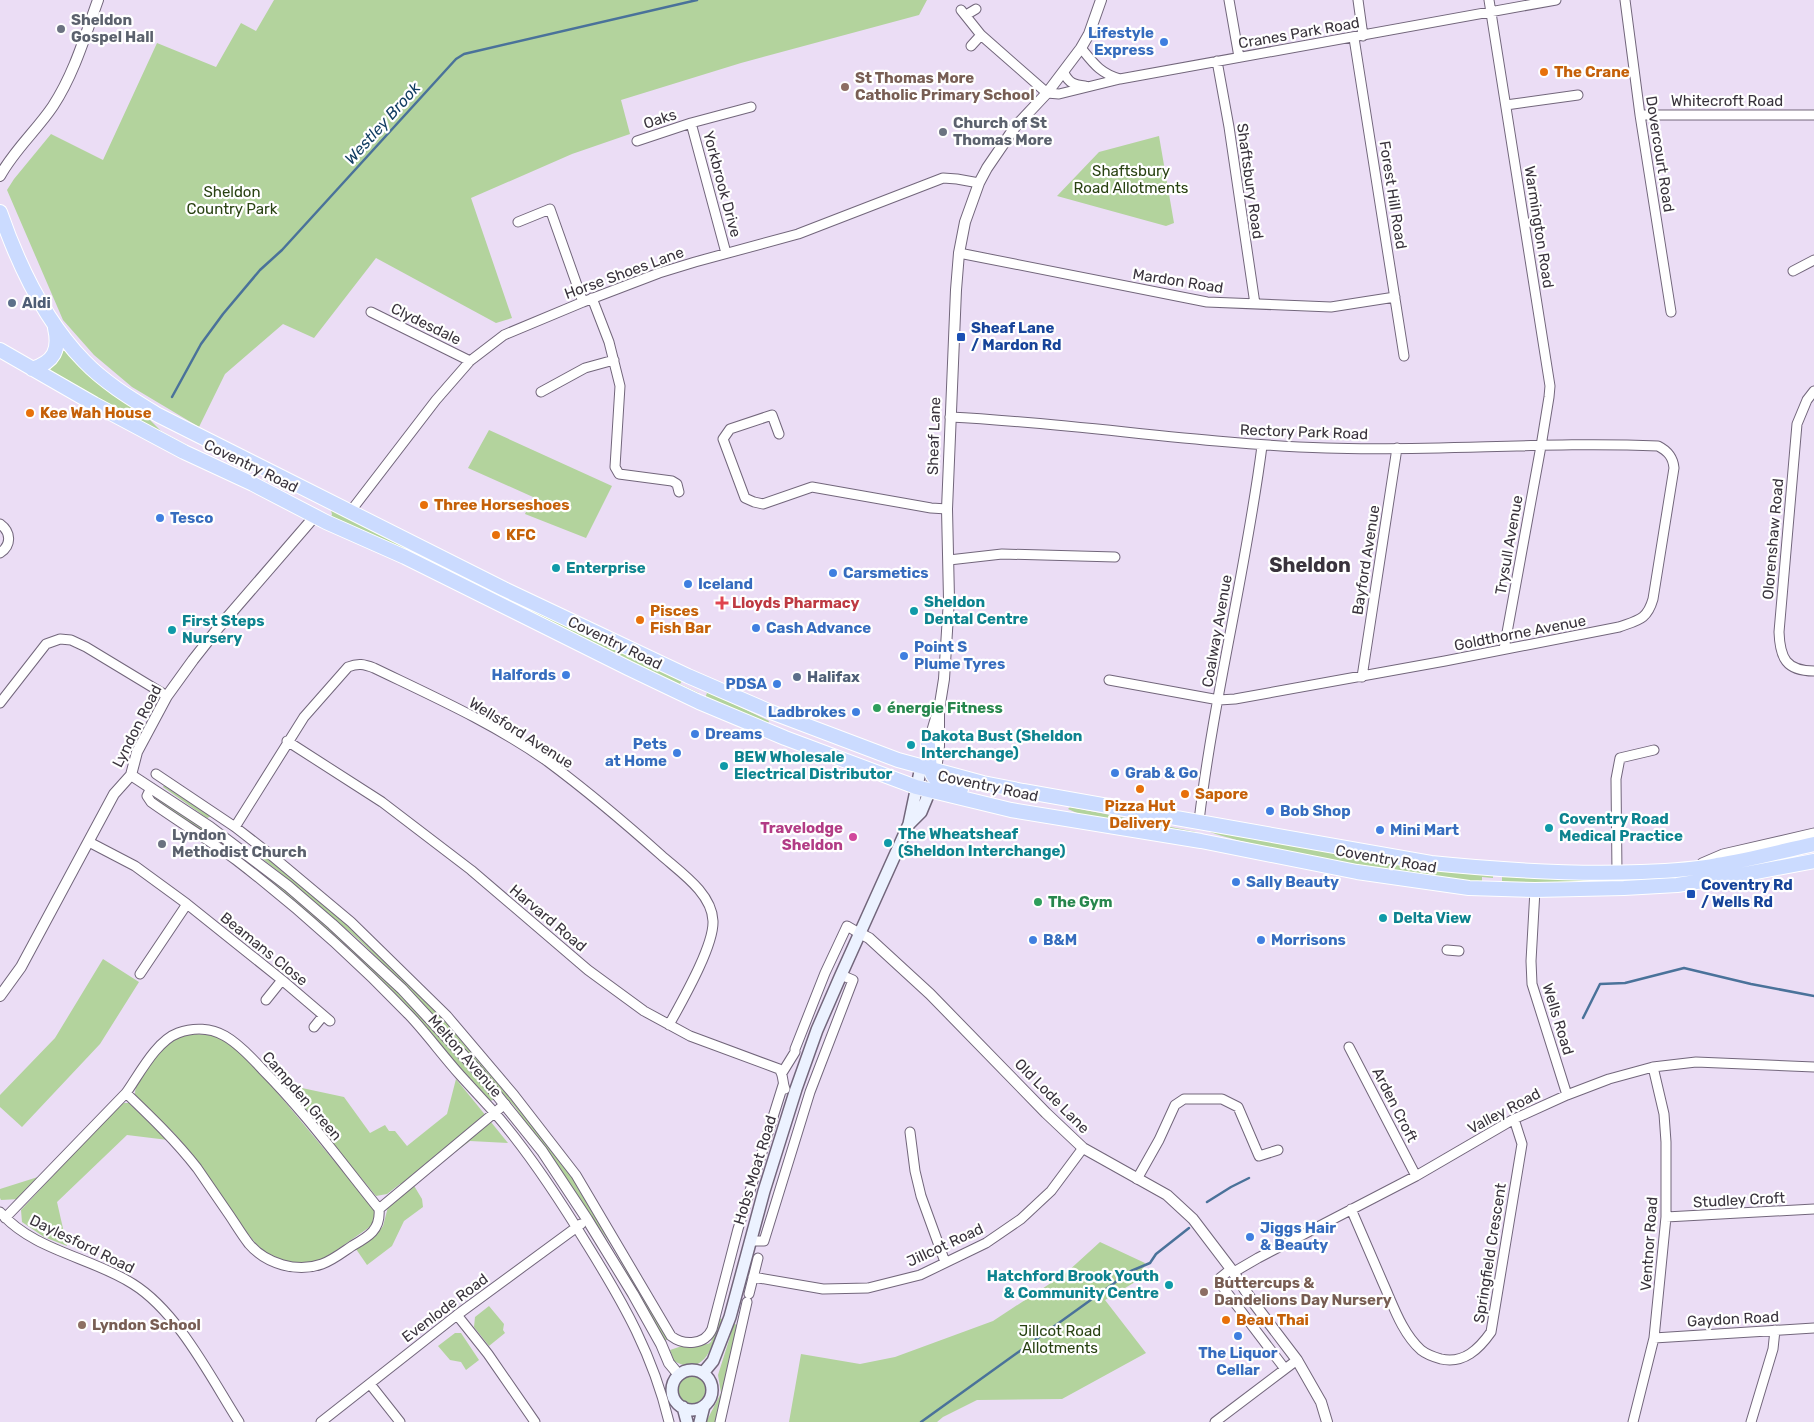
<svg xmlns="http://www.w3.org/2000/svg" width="1814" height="1422" viewBox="0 0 1814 1422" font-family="Rubik,sans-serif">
	<rect width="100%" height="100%" fill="#ebddf5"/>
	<path fill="#b3d39d" d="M274,0H927L919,15L741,63L621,100L630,134L572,154L471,198L512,318L496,323L376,258L314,338L283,324L225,374L199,427L132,387L94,355L63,320L7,190L14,179L51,134L103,160L157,43L216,67L241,23L256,31Z
		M1159,136L1174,223L1166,226L1057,196L1099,152Z
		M63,351H67L106,389L145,415L161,431L194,449L192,451L51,373L50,368Z
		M489,430L612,486L586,538L525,514L533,497L468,468Z
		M330,507L683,679L680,684L699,693L698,695L331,518L332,514Z
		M691,683L769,721L767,726L705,698L707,693Z
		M165,783L212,816L207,818L163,787Z
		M155,796L264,871L346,941L420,1014L493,1098V1100L490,1101L417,1020L331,936L155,802L153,798Z
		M1070,807L1196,832L1199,835L1086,817L1068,809Z
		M1203,828L1493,874V878L1482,877V883C1465,882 1449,881 1432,879C1405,875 1212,840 1203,828Z
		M253,846L344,919L440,1014L529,1119L587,1198L668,1337L667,1340H664L612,1246L515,1107L408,988L358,939L278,871L251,850V847Z
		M1502,876L1619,878V884L1493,885V882L1502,881Z
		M103,959L139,982L100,1044L22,1127L0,1107V1095L55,1038Z
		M196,1034L211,1035L222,1038L251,1061L374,1209V1220L371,1226L324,1259L305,1264L280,1262L262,1251L231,1213L174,1133L135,1097C133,1078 162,1043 180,1037C185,1035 191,1035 196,1034Z
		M456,1079L508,1143L470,1141L413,1184L422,1199L423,1207L404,1221L392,1246L367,1265L356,1249L374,1237L383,1226L388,1207L406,1191L400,1184L387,1194L376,1196L294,1097L302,1088L344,1097L370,1133L385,1125L389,1131H395L407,1146L447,1114Z
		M124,1103H129L168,1140L127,1135L57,1202L67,1246L44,1237L22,1222L21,1210L119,1105Z
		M41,1176L19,1199L1,1200L0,1198V1189Z
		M1100,1242L1145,1263L1140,1279L1105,1300L1146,1353L1062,1399L977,1400L943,1417L937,1422H789L801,1354L860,1364L895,1357L993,1321L1066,1273Z
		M489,1306L504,1324L503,1330L505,1333L489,1346L474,1327L475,1317Z
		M719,1318L722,1319C713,1342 707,1379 674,1361L670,1350L682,1346L708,1344L711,1342Z
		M734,1324L738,1325L716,1422H706L721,1393L718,1375Z
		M455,1333H461L479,1360L466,1370L461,1362L450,1360L438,1346Z
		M678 1390a16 16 0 1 1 32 0a16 16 0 1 1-32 0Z"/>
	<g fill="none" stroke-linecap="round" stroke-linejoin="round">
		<path stroke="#4a729a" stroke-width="2.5" d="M172,397L201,344L223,314L260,270L282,250L456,59L464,54L697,0
			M1583,1018L1600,984L1625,983L1684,968L1751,984L1814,996
			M1207,1202L1231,1187L1249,1178
			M921,1422L1131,1271L1150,1263L1156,1254L1189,1228"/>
		<defs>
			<path id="minor" d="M1229,0L1239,57
				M1358,0L1363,36
				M1489,0L1550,386L1549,397L1541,446L1504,649
				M1625,0L1640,115L1671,312
				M961,10L981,35L1047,93L1059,94L1120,79L1556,0
				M966,15L976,9
				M1354,38L1404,356
				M971,46L981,35
				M1081,48C1094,64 1100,73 1120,79
				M1217,61L1229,127L1255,304
				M1064,73C1069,83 1074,85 1085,86
				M1506,105L1578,95
				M1640,115H1814
				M637,141L691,123
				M518,222L550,209L583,302
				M726,253L691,123L751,107
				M959,253L1207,302L1331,307L1395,297
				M1793,271L1814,260
				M592,298L609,342L620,386L615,467L619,474L672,481L677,484L679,492
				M371,312L470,361
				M1814,391L1807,400L1797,424L1779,632C1780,658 1786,671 1814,671
				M541,392L585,368L614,360
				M950,417C1075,423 1200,444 1326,448C1436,452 1547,441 1658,446C1668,451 1673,457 1674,468L1653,599C1647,620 1638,620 1619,627L1445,661L1235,699L1219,700L1109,680
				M779,434L772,415L730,429L723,439L745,498L754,502L763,504L812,487L931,508L947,509
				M350,512L436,400L470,361L504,335L583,302L659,273L695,262L798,234L943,178L957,179L979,183
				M0,524C11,532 12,545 0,553
				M949,560L1002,554L1115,557
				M1362,677L1397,448
				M0,703L46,644L60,639L71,640L86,647L167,696
				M287,741L382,802L471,870L588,970L644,1011L690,1036L779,1069C784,1075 782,1082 785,1089
				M156,774L235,827L271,855L351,922L447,1016L514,1095L576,1175L671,1336C684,1346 705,1345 712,1329L738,1229L783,1085
				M151,788L147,796L151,802C179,822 209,840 236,860C297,907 356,960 409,1015C427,1034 442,1055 460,1075C471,1087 482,1099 493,1111C529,1152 560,1200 588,1246C624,1304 653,1355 669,1422
				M1199,821C1214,695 1246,571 1262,446
				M235,827L304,717L348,667C358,663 364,664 374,668C432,696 493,723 547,761C586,790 624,822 661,855C680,872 712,893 713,921C714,946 682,1001 669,1025
				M89,842L135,866L187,904L282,980L330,1021
				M1702,863L1723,854L1814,833
				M1617,873L1616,779L1620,758L1654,750
				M1535,890L1531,961L1532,984L1567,1095
				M1447,950L1459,951
				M140,974L187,904
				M266,1000L282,980
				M314,1027L323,1016
				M1349,1047L1416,1176
				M782,1073L795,1052V1049L825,973L847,926L859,933
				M910,1132L915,1171L921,1196L945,1262
				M1137,1179L1159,1140L1175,1105L1184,1099H1222L1238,1107L1259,1156L1278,1150
				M379,1209C341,1162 305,1112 262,1069C252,1058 239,1044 225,1036C211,1028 194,1027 178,1033C156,1041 139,1075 126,1093C151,1117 176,1141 197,1168C208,1184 219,1200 230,1216C236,1225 242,1235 249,1244C266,1264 297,1273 322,1264C333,1260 343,1252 352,1246C368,1237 381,1230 379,1209L505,1104
				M1351,1209C1362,1234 1372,1258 1383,1283C1393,1305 1402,1333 1421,1350C1426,1354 1434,1357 1441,1359C1464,1364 1479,1349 1491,1332L1522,1144L1514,1119
				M0,1212C34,1251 91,1257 133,1284C178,1312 211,1378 239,1422
				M1666,1217L1814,1209
				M5,1218L126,1093
				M750,1241H764L810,1092L853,980L841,975
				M1231,1269L1220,1278L1222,1286L1285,1369
				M1234,1272L1258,1258L1416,1176L1514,1119L1567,1095L1609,1079L1653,1067L1696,1062L1814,1067
				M753,1277L823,1289L868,1288L920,1275L986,1243L1021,1219L1051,1191L1083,1148
				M749,1294L758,1258
				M457,1315L488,1354L535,1422
				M1654,1338L1814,1328
				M370,1384L400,1422
				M321,1422L457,1315L581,1224
				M720,1422L747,1302
				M1215,1422L1297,1360
				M1633,1422L1654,1338L1666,1217V1142L1664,1114L1653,1067
				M1751,1422L1773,1349L1775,1330"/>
			<path id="tertiary" d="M0,176C14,150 37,130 53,106C74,74 85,36 98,0
				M926,752L936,718
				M936,771L939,746V710L944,679L949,599L947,509L956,290L959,253L965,222L979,183L987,168L1015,127L1047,93L1081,48L1089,34L1101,0
				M131,775L210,827L288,886L332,924L402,989L476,1069L542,1151L587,1219L633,1294L661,1344L669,1363L679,1375
				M859,933L869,938L930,994L1046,1113L1083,1148L1167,1195L1193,1219L1231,1269L1253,1302L1297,1360L1321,1402L1327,1422
				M0,996L21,967L114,794L131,775L137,752L167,696L193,660L219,627L315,516"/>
			<path id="secondary" d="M909,824L921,812L933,783
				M672 1390a20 20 0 1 1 40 0a20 20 0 1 1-40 0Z
				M703,1373L713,1361L730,1317L764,1191L796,1089L817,1030L841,975L909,824L921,767
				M683,1407L687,1422
				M700,1422L704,1406"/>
			<path id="trunk" d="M0,212C18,264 45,321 84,361C105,383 132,399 158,415L504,589L688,676L771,712L898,760L983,783L1023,791L1431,863C1501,870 1570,875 1641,872C1666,871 1692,870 1717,865C1749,860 1782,851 1814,844
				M0,350L94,404L184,452L253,484L326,522L405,557L628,668L699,702L785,738L916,787L1011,810L1201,841L1357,872L1469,888L1535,890L1624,888L1677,885L1735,876L1814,861
				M32,369C54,362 60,350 55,328
				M928,745C930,776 929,781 961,789"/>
		</defs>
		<use href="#minor" stroke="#72667b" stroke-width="11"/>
		<use href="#tertiary" stroke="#72667b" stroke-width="12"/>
		<use href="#secondary" stroke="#72667b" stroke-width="14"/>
		<use href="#trunk" stroke="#fff" stroke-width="16"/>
		<use href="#minor" stroke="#fff" stroke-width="9"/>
		<use href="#tertiary" stroke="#fff" stroke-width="10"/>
		<use href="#secondary" stroke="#ecf2ff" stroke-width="11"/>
		<use href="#trunk" stroke="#cbdbff" stroke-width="14"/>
	</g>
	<g fill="#6b7280" stroke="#fff" stroke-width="2">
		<circle cx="61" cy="29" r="5"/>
		<circle cx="943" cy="132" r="5"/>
		<circle cx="162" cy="844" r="5"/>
	</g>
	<g fill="#3f7fe0" stroke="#fff" stroke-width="2">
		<circle cx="1164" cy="42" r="5"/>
		<circle cx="160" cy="518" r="5"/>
		<circle cx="833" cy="573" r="5"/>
		<circle cx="688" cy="584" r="5"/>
		<circle cx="756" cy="628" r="5"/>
		<circle cx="904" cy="656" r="5"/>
		<circle cx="566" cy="675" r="5"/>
		<circle cx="777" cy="684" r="5"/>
		<circle cx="856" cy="712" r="5"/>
		<circle cx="695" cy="734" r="5"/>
		<circle cx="677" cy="753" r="5"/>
		<circle cx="1115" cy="773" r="5"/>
		<circle cx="1270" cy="811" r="5"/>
		<circle cx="1380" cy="830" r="5"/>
		<circle cx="1236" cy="882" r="5"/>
		<circle cx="1033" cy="940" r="5"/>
		<circle cx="1261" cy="940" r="5"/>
		<circle cx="1250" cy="1237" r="5"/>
		<circle cx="1238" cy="1336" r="5"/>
	</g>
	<g fill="#e8710a" stroke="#fff" stroke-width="2">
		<circle cx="1544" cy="72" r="5"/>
		<circle cx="30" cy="413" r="5"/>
		<circle cx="424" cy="505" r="5"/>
		<circle cx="496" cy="535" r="5"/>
		<circle cx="640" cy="620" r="5"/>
		<circle cx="1140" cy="789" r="5"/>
		<circle cx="1185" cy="794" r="5"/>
		<circle cx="1226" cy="1320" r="5"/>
	</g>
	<g fill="#8d6e63" stroke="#fff" stroke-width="2">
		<circle cx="845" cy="87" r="5"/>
		<circle cx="1204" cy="1292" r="5"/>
		<circle cx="82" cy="1325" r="5"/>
	</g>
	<g fill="#5c6f8a" stroke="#fff" stroke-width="2">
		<circle cx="12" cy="303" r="5"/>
		<circle cx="797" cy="677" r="5"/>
	</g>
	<g fill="#1a4fb4" stroke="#fff" stroke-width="2">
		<rect x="956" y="332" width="10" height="10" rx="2.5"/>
		<rect x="1686" y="889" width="10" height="10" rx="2.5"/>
	</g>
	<g fill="#0f9aa8" stroke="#fff" stroke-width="2">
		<circle cx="556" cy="568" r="5"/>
		<circle cx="914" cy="611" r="5"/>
		<circle cx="172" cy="630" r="5"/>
		<circle cx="911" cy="745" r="5"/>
		<circle cx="724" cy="766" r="5"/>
		<circle cx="1549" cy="828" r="5"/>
		<circle cx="888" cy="843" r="5"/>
		<circle cx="1383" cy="918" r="5"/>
		<circle cx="1169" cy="1285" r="5"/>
	</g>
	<path fill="#e0444e" stroke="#fff" stroke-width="2" d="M719.5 595.5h5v5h5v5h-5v5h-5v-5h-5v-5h5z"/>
	<g fill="#2e9e5b" stroke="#fff" stroke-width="2">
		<circle cx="877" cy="708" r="5"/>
		<circle cx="1038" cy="902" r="5"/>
	</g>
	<circle fill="#d1479c" stroke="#fff" stroke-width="2" cx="853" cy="837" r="5"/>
	<g text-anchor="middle" stroke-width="4.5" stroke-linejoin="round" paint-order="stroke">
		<g font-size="15" font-weight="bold" fill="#5b616d" stroke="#fff" text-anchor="start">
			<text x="71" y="25">Sheldon<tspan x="71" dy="17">Gospel Hall</tspan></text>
			<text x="953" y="128">Church of St<tspan x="953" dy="17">Thomas More</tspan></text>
			<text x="172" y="840">Lyndon<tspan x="172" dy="17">Methodist Church</tspan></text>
		</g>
		<g font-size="15" font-weight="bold" fill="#366cbe" stroke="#fff" text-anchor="start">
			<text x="1154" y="38" text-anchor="end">Lifestyle<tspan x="1154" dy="17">Express</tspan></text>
			<text x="170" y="523">Tesco</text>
			<text x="843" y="578">Carsmetics</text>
			<text x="698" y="589">Iceland</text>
			<text x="766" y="633">Cash Advance</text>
			<text x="914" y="652">Point S<tspan x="914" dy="17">Plume Tyres</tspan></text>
			<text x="556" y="680" text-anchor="end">Halfords</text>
			<text x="767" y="689" text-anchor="end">PDSA</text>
			<text x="846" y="717" text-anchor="end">Ladbrokes</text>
			<text x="705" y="739">Dreams</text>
			<text x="667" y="749" text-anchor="end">Pets<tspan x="667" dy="17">at Home</tspan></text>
			<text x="1125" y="778">Grab &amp; Go</text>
			<text x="1280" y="816">Bob Shop</text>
			<text x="1390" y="835">Mini Mart</text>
			<text x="1246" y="887">Sally Beauty</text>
			<text x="1043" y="945">B&amp;M</text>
			<text x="1271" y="945">Morrisons</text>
			<text x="1260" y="1233">Jiggs Hair<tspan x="1260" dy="17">&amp; Beauty</tspan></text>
			<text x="1238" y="1358" text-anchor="middle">The Liquor<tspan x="1238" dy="17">Cellar</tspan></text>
		</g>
		<g font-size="15" fill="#39333c" stroke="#fff">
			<text transform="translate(1299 33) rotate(-10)" y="5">Cranes Park Road</text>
			<text x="1727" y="106">Whitecroft Road</text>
			<text transform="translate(660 119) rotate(-18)" y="5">Oaks</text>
			<text transform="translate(1660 154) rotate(81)" y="5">Dovercourt Road</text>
			<text transform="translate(1250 181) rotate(82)" y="5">Shaftsbury Road</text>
			<text transform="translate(722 184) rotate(75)" y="5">Yorkbrook Drive</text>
			<text transform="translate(1393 195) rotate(81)" y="5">Forest Hill Road</text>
			<text transform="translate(1539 227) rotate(81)" y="5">Warmington Road</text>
			<text transform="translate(624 273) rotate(-20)" y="5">Horse Shoes Lane</text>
			<text transform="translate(1178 281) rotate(9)" y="5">Mardon Road</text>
			<text transform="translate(426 324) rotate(26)" y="5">Clydesdale</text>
			<text transform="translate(1304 432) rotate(2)" y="5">Rectory Park Road</text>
			<text transform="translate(934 436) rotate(-88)" y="5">Sheaf Lane</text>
			<text transform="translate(251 466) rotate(26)" y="5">Coventry Road</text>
			<text transform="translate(1773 539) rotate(-85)" y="5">Olorenshaw Road</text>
			<text transform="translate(1509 545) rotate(-80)" y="5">Trysull Avenue</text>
			<text transform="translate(1366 560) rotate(-81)" y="5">Bayford Avenue</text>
			<text transform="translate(1217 631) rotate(-80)" y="5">Coalway Avenue</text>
			<text transform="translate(1520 633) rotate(-11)" y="5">Goldthorne Avenue</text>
			<text transform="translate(615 643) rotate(26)" y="5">Coventry Road</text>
			<text transform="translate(137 726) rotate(-63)" y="5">Lyndon Road</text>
			<text transform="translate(521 733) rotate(32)" y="5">Wellsford Avenue</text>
			<text transform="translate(988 786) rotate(12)" y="5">Coventry Road</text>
			<text transform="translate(1386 859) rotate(10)" y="5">Coventry Road</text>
			<text transform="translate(548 918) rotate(40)" y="5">Harvard Road</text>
			<text transform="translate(264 949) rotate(39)" y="5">Beamans Close</text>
			<text transform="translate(1558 1019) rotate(73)" y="5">Wells Road</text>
			<text transform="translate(465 1056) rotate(49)" y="5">Melton Avenue</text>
			<text transform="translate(302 1096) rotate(49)" y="5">Campden Green</text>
			<text transform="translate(1052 1096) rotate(45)" y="5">Old Lode Lane</text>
			<text transform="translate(1395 1105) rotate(63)" y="5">Arden Croft</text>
			<text transform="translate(1504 1111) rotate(-28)" y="5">Valley Road</text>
			<text transform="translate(755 1170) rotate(-73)" y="5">Hobs Moat Road</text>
			<text transform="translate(1739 1200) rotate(-3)" y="5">Studley Croft</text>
			<text transform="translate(82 1244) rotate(26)" y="5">Daylesford Road</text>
			<text transform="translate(1649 1244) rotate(-86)" y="5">Ventnor Road</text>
			<text transform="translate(945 1245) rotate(-25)" y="5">Jillcot Road</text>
			<text transform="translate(1490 1253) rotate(-81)" y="5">Springfield Crescent</text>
			<text transform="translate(445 1308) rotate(-37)" y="5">Evenlode Road</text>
			<text transform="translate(1733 1319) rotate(-3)" y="5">Gaydon Road</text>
		</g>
		<g font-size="15" font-weight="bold" fill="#c56008" stroke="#fff" text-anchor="start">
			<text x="1554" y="77">The Crane</text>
			<text x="40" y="418">Kee Wah House</text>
			<text x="434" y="510">Three Horseshoes</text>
			<text x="506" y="540">KFC</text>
			<text x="650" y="616">Pisces<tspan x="650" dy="17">Fish Bar</tspan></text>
			<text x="1195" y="799">Sapore</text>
			<text x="1140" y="811" text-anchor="middle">Pizza Hut<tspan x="1140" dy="17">Delivery</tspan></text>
			<text x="1236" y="1325">Beau Thai</text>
		</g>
		<g font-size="15" font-weight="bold" fill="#785e54" stroke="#fff" text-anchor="start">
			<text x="855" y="83">St Thomas More<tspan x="855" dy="17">Catholic Primary School</tspan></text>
			<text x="1214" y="1288">Buttercups &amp;<tspan x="1214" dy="17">Dandelions Day Nursery</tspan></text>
			<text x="92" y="1330">Lyndon School</text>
		</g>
		<g font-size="15" fill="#294212" stroke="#fff">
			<text x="1131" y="176">Shaftsbury<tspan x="1131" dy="17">Road Allotments</tspan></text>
			<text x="232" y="197">Sheldon<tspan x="232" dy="17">Country Park</tspan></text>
			<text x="1060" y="1336">Jillcot Road<tspan x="1060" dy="17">Allotments</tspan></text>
		</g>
		<g font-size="15" font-weight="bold" fill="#4e5e75" stroke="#fff" text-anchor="start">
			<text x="22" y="308">Aldi</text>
			<text x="807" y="682">Halifax</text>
		</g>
		<g font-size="15" font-weight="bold" fill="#164399" stroke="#fff" text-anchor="start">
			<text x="971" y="333">Sheaf Lane<tspan x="971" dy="17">/ Mardon Rd</tspan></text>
			<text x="1701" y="890">Coventry Rd<tspan x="1701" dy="17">/ Wells Rd</tspan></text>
		</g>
		<g font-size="15" font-weight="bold" fill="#0d838f" stroke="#fff" text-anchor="start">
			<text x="566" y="573">Enterprise</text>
			<text x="924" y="607">Sheldon<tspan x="924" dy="17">Dental Centre</tspan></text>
			<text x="182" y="626">First Steps<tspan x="182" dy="17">Nursery</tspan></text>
			<text x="921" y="741">Dakota Bust (Sheldon<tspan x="921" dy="17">Interchange)</tspan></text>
			<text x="734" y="762">BEW Wholesale<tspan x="734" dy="17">Electrical Distributor</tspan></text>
			<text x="1559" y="824">Coventry Road<tspan x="1559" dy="17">Medical Practice</tspan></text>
			<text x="898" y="839">The Wheatsheaf<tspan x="898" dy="17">(Sheldon Interchange)</tspan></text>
			<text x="1393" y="923">Delta View</text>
			<text x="1159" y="1281" text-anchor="end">Hatchford Brook Youth<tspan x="1159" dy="17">&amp; Community Centre</tspan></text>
		</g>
		<g font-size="15" font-weight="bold" fill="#be3a42" stroke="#fff" text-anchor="start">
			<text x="732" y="608">Lloyds Pharmacy</text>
		</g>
		<g font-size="15" font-weight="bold" fill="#27864d" stroke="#fff" text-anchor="start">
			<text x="887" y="713">énergie Fitness</text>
			<text x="1048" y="907">The Gym</text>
		</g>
		<g font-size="15" font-weight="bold" fill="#b23c85" stroke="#fff" text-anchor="end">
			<text x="843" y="833">Travelodge<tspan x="843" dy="17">Sheldon</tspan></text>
		</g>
		<g font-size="16" font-style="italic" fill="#123e63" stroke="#fff">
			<text transform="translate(382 123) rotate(-48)" y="6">Westley Brook</text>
		</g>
		<g font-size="20" font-weight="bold" fill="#39333c" stroke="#fff">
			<text x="1310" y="572">Sheldon</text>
		</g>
	</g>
</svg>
